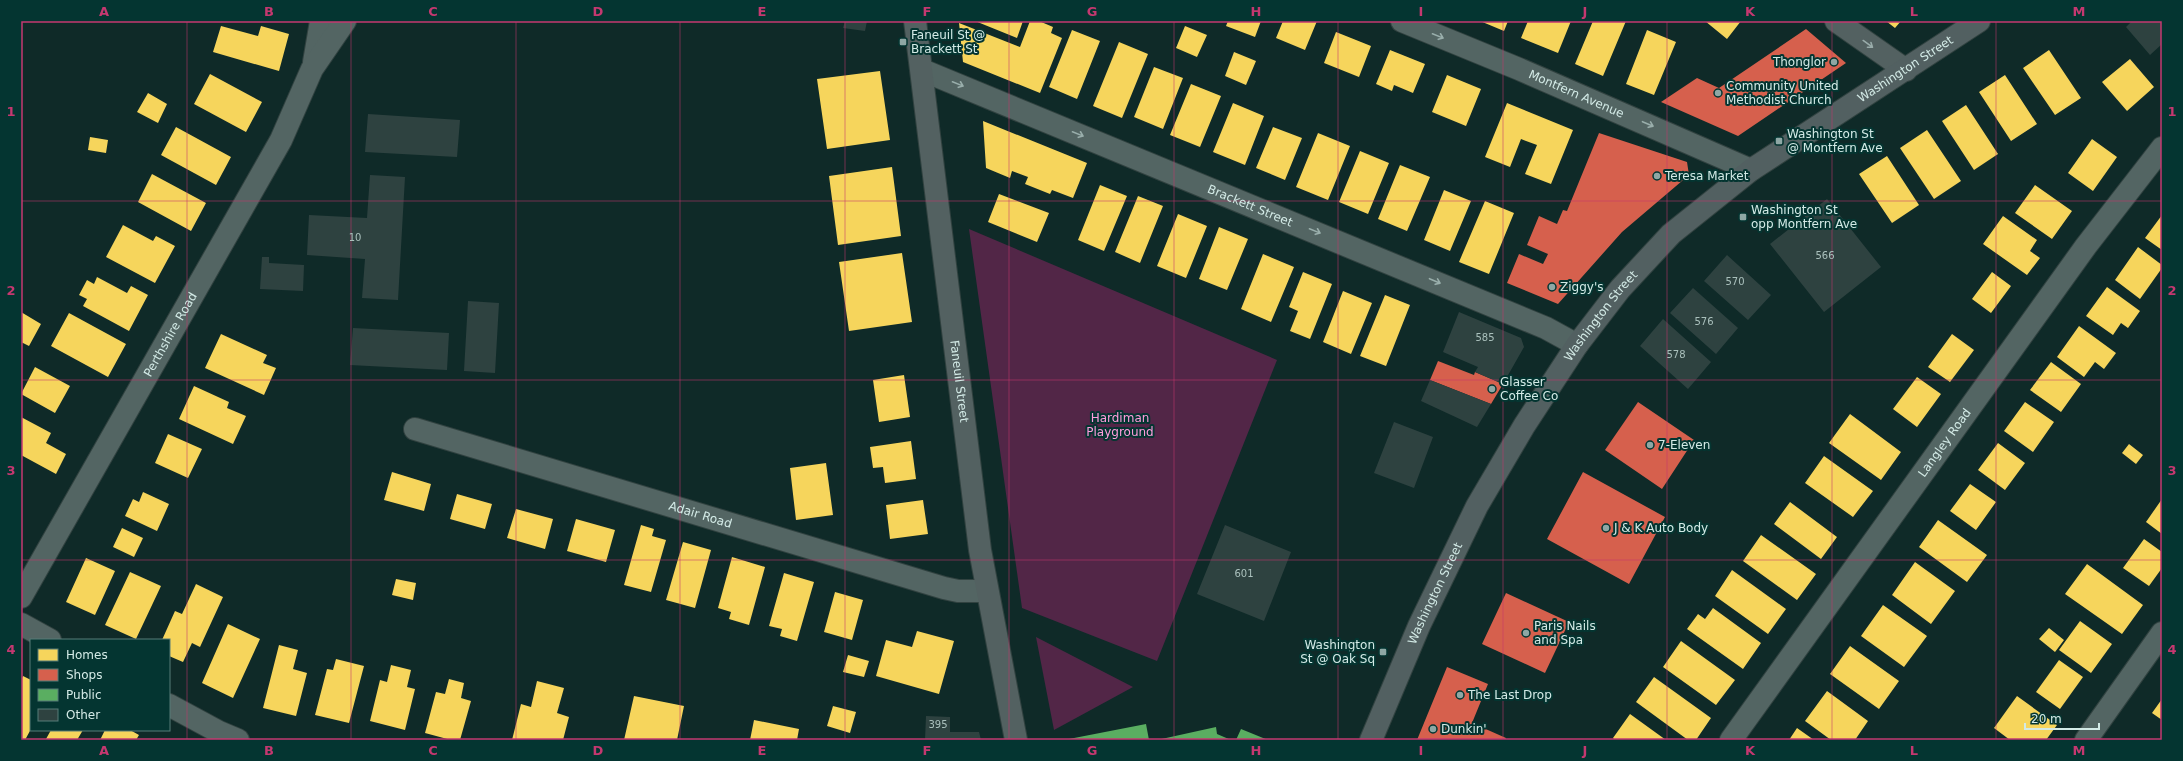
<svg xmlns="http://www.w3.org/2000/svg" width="2183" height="761" viewBox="0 0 2183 761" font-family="'DejaVu Sans',sans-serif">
	<rect width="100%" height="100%" fill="#0f2a28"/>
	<path fill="#522647" d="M969,229L1277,360L1157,661L1022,608Z
		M1036,637L1133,687L1054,730Z"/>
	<path fill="#f6d55c" d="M975,21H1023L1017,38Z
		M1030,21H1039L1053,27L1051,33L1062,38L1040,93L963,62L959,23L1020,47Z
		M1228,21H1261L1255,37L1226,26Z
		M1283,21H1317L1305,50L1276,38Z
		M1480,21H1508L1504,31Z
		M1528,21H1571L1558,53L1521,38Z
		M1593,21H1626L1603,76L1575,64Z
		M1705,21H1741L1727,39Z
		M1886,21H1901L1895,28Z
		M221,26L258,36L261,26L289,34L279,71L213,52Z
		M1185,26L1207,35L1197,57L1176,48Z
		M1072,30L1100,41L1077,99L1049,87Z
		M1647,30L1676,42L1654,95L1626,84Z
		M1336,32L1371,46L1359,77L1324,63Z
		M1119,42L1148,54L1122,118L1093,106Z
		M1390,50L1425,64L1413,93L1394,85L1392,91L1376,84Z
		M2049,50L2081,98L2055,115L2023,68Z
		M1234,52L1256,61L1246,85L1225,76Z
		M2130,59L2154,87L2127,111L2102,82Z
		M1154,67L1183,78L1163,129L1134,117Z
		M880,71L890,140L827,149L817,79Z
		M210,74L262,102L246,132L194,104Z
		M1447,75L1481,89L1466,126L1432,112Z
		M2005,75L2037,124L2011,141L1979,92Z
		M1191,84L1221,96L1200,147L1170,135Z
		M148,93L167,104L158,123L137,112Z
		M1233,103L1264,116L1245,165L1213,152Z
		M1507,103L1573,130L1551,184L1525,174L1537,145L1521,139L1510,167L1485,157Z
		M1966,105L1998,154L1974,170L1942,121Z
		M983,121L1087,163L1073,198L1052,190L1050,194L1025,184L1028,177L1012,171L1010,178L986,168Z
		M176,127L231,157L216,185L161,155Z
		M1273,127L1302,138L1285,180L1256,168Z
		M1927,130L1961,181L1934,199L1900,148Z
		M1318,133L1350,146L1328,200L1296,187Z
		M90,137L108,140L106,153L88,150Z
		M2092,139L2117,157L2093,191L2068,173Z
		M1360,151L1389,163L1368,214L1339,202Z
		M1887,156L1919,205L1892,223L1859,174Z
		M1400,165L1430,177L1407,231L1378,219Z
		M892,167L901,236L838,245L829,176Z
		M152,174L206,203L191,231L138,202Z
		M1100,185L1127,196L1104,251L1078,240Z
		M2035,185L2072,211L2052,239L2015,213Z
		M1444,190L1471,201L1450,251L1424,240Z
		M999,194L1049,213L1037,242L988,222Z
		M1138,196L1163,206L1140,263L1115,252Z
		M1485,201L1514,213L1489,274L1459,262Z
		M1178,214L1207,226L1186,278L1157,266Z
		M2162,215V250L2145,238Z
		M2003,216L2037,240L2030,251L2040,258L2027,275L1983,244Z
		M123,225L153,241L156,236L175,246L155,283L106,257Z
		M1219,227L1248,239L1227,290L1199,279Z
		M2138,247L2162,265V268L2140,299L2115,280Z
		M902,253L912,322L849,331L839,262Z
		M1263,254L1294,267L1271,322L1241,309Z
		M1303,272L1332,284L1310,339L1290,331L1298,311L1289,307Z
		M1992,272L2011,286L1991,313L1972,299Z
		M97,277L127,293L131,286L148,295L129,331L83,306L87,299L79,295L87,280L94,284Z
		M2107,287L2140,311L2128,328L2121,323L2113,335L2086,316Z
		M1343,291L1372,303L1351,354L1323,342Z
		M1385,295L1410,305L1386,366L1360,356Z
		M21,312L41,324L29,346L21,342Z
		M69,313L126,344L108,377L51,346Z
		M2079,326L2116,353L2104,369L2095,362L2084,377L2057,357Z
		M221,334L267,355L263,363L276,368L264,395L205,368Z
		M1952,334L1974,350L1950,382L1928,367Z
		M2051,362L2081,384L2061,412L2030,390Z
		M35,367L70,386L55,413L21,394Z
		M904,375L910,417L879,422L873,380Z
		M1917,377L1941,394L1917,427L1893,409Z
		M194,386L229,402L227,408L246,416L233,444L179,419Z
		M2025,402L2054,422L2033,452L2004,431Z
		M1850,414L1901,452L1881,480L1829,443Z
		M21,417L51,433L46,443L66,454L56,474L21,455Z
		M168,434L202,449L188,478L155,463Z
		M911,441L916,479L885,483L883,467L873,468L870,447Z
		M1998,443L2025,463L2005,490L1978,470Z
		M2129,444L2143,455L2136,464L2122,453Z
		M1824,456L1873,491L1853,517L1805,483Z
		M826,463L833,515L796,520L790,468Z
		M392,472L431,484L424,511L384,500Z
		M1970,484L1996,502L1976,530L1950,511Z
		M143,492L169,504L157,531L125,516L133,499L139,502Z
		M457,494L492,504L485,529L450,519Z
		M2162,499V534L2146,522Z
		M923,500L928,534L890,539L886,505Z
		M1790,502L1837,537L1821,559L1774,524Z
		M516,509L553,519L545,549L507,538Z
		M576,519L615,530L606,562L567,551Z
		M1938,520L1987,555L1967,582L1919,547Z
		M641,525L654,529L652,536L666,540L651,592L624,585Z
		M122,528L143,538L134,557L113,547Z
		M1761,535L1816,574L1797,600L1743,561Z
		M2144,539L2162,552V568L2149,586L2123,568Z
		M683,542L711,550L695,608L666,600Z
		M732,557L765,567L749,625L729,619L731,612L718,608Z
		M86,558L115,571L95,615L66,602Z
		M1915,562L1955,591L1931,624L1892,595Z
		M2087,564L2143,605L2122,634L2065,594Z
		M1732,570L1786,609L1768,634L1715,596Z
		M130,572L161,586L136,639L105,625Z
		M784,573L814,582L797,641L780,636L782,629L769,626Z
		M396,579L416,583L413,600L392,595Z
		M196,584L223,597L200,647L192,643L183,662L169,656V640H162L175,611L182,614Z
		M835,592L863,600L852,640L824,632Z
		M1883,605L1927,636L1904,667L1861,636Z
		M1713,608L1761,643L1743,669L1687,629L1698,614L1705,619Z
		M2080,621L2112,644L2091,673L2059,650Z
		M228,624L260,639L233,698L202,683Z
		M2049,628L2064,640L2055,652L2039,639Z
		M917,631L954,641L939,694L876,676L886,640L912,647Z
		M1681,641L1735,680L1716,705L1663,667Z
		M279,645L298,650L293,669L307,673L296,716L263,708Z
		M1850,646L1899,681L1879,709L1830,674Z
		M848,655L869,661L864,677L843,672Z
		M336,659L364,666L349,723L315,715L327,669L333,670Z
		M2059,660L2083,677L2060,709L2036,692Z
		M391,665L411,670L407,687L415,689L405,730L370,721L380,680L387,682Z
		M23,676L31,680V729L25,740L21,738V680Z
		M1654,677L1711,718L1696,740H1688L1636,702Z
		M449,679L464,683L461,698L471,701L460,740H451L425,733L436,692L445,694Z
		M537,681L564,688L557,713L569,717L563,740H512L521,704L531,707Z
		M1827,691L1868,721L1855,740H1831L1805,721Z
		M634,696L684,706L677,740H624Z
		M2017,696L2057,725L2046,740H2010L1994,728Z
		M2162,699V720L2152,713Z
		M833,706L856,712L850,733L827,726Z
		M1630,714L1666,740H1615L1613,738Z
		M754,720L799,729L797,740H750Z
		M1797,728L1814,740H1789Z
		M51,730H83L77,740H48L46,739Z
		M105,730H130L139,735L136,740H100Z"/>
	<path fill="#d6604d" d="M1806,29L1846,63L1738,136L1661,102L1697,78L1719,88Z
		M1599,133L1687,162L1689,175L1622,232L1558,304L1507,283L1519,254L1543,264L1548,254L1527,245L1539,216L1557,224L1563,210L1567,211Z
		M1438,361L1474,375L1475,372L1503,384L1491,404L1430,380Z
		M1638,402L1694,440L1662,489L1605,450Z
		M1583,472L1665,517L1629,584L1547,539Z
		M1506,593L1569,622L1545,673L1482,644Z
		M1447,667L1488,684L1472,723L1506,738L1505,740H1417Z"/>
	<path fill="#5aae61" d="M1146,724L1149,740H1069V739Z
		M1216,727L1217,734L1231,740H1157Z
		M1241,729L1268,740H1236Z"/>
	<path fill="#2e4240" d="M845,21H867L865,31L843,28Z
		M2132,21H2162V44L2150,55L2126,27Z
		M368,114L460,120L457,157L365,152Z
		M370,175L405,177L398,300L362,298L365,259L307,255L309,215L367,218Z
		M1827,199L1881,267L1824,312L1770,244Z
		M1727,255L1771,295L1748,320L1704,281Z
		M262,257H269V263L304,265L303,291L260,289Z
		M1693,288L1738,328L1716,354L1670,313Z
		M468,301L499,303L495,373L464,371Z
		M1459,312L1521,338L1524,347L1503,384L1475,372L1478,367L1443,352Z
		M1663,319L1711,362L1688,389L1640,346Z
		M353,328L449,333L447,370L350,365Z
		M1430,380L1491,404L1477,427L1421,401Z
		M1394,422L1433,437L1414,488L1374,473Z
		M1225,525L1291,552L1264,621L1197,594Z
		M926,716L950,717V732H979L981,740H925Z"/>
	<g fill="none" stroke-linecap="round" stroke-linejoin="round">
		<defs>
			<g id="street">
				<path id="s1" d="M1402,21L1519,69L1751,170"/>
				<path d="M314,62L321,21"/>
				<path id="s2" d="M922,70L1546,328L1577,345"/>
				<path id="s3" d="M415,429L944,588L958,591H986"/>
				<path id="s4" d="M21,597L281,140L312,69L345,21"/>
				<path d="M21,624L50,640"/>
				<path d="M169,705L219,732L238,740"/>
				<path id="s5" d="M1731,740L2086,246L2162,148"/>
				<path d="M2086,740L2162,633"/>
			</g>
			<g id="secondary">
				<path id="s6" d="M915,21L980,550L1016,740"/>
				<path d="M1836,21L1906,70"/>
			</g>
			<g id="primary">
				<path id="s7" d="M1371,740L1419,626L1477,506L1524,426L1577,345L1620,289L1671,234L1751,170L1979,21"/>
			</g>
		</defs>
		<use href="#street" stroke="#314240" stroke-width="24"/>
		<use href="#secondary" stroke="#314240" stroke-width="24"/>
		<use href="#primary" stroke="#314240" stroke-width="24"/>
		<use href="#street" stroke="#536563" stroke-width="22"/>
		<use href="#secondary" stroke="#536161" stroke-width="22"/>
		<use href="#primary" stroke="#526061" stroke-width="22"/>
	</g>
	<defs><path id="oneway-shaft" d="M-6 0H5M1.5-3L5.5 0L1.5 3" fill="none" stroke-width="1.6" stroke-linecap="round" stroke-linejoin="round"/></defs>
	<g stroke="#99aeab">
		<use href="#oneway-shaft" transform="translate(1438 36) rotate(22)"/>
		<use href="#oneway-shaft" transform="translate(958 84) rotate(22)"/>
		<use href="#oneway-shaft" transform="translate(1648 124) rotate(23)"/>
		<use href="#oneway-shaft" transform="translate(1078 134) rotate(22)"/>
		<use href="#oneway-shaft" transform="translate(1315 231) rotate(22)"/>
		<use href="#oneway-shaft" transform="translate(1435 281) rotate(23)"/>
	</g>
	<use stroke="#99acaa" href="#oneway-shaft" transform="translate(1868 44) rotate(36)"/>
	<path fill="none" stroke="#c53870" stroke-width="1" stroke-opacity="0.55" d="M187,21V740M351,21V740M516,21V740M680,21V740M845,21V740M1009,21V740M1174,21V740M1338,21V740M1503,21V740M1667,21V740M1832,21V740M1996,21V740M21,201H2162M21,380H2162M21,560H2162"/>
	<g fill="#8ea7a4" stroke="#043531" stroke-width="1.5">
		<rect x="899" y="38" width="8" height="8" rx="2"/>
		<circle cx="1834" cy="62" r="4"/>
		<circle cx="1718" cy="93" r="4"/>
		<rect x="1775" y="137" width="8" height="8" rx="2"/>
		<circle cx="1657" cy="176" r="4"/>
		<rect x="1739" y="213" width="8" height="8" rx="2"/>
		<circle cx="1552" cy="287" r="4"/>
		<circle cx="1492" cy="389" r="4"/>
		<circle cx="1650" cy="445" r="4"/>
		<circle cx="1606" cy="528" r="4"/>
		<circle cx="1526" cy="633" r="4"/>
		<rect x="1379" y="648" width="8" height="8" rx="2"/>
		<circle cx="1460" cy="695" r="4"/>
		<circle cx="1433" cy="729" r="4"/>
	</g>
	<g text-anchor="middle" stroke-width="4" stroke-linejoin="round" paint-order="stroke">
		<g font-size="10" fill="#aac0bc">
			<text x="355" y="241">10</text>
			<text x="1825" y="259">566</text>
			<text x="1735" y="285">570</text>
			<text x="1704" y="325">576</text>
			<text x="1485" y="341">585</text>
			<text x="1676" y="358">578</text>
			<text x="1244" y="577">601</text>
			<text x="938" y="728">395</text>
		</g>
		<g font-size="12" fill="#d3eae6" stroke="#043531" text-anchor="start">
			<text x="911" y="39">Faneuil St @<tspan x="911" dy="14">Brackett St</tspan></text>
			<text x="1826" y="66" text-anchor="end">Thonglor</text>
			<text x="1726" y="90">Community United<tspan x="1726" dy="14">Methodist Church</tspan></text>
			<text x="1787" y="138">Washington St<tspan x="1787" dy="14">@ Montfern Ave</tspan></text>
			<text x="1665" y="180">Teresa Market</text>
			<text x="1751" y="214">Washington St<tspan x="1751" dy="14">opp Montfern Ave</tspan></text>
			<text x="1560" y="291">Ziggy's</text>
			<text x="1500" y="386">Glasser<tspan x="1500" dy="14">Coffee Co</tspan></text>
			<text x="1658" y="449">7-Eleven</text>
			<text x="1614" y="532">J &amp; K Auto Body</text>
			<text x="1534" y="630">Paris Nails<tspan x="1534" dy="14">and Spa</tspan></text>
			<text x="1375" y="649" text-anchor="end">Washington<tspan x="1375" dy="14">St @ Oak Sq</tspan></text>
			<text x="1468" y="699">The Last Drop</text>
			<text x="1441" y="733">Dunkin'</text>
		</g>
		<g font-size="12" fill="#d3eae6" stroke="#043531">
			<text dy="4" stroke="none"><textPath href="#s7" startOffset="879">Washington Street</textPath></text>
			<text dy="4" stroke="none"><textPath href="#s1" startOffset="189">Montfern Avenue</textPath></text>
			<text dy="4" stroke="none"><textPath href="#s2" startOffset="355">Brackett Street</textPath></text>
			<text dy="4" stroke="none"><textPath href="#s7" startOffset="484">Washington Street</textPath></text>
			<text dy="4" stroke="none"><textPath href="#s4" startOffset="302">Perthshire Road</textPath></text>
			<text dy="4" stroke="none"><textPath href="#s6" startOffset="363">Faneuil Street</textPath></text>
			<text dy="4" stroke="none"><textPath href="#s5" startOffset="366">Langley Road</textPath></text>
			<text dy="4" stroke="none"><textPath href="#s3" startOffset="298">Adair Road</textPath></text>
			<text dy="4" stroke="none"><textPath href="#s7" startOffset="160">Washington Street</textPath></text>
		</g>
		<g font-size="12" fill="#ff9ddd" stroke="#043531">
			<text x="1120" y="422">Hardiman<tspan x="1120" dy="14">Playground</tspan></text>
		</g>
	</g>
	<rect width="2183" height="761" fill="none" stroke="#043531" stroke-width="44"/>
	<rect x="30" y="639" width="140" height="92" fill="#043531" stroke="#577d79"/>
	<rect x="38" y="649" width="20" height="12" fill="#f6d55c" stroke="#577d79"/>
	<text x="66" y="659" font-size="12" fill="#d3eae6">Homes</text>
	<rect x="38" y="669" width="20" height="12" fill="#d6604d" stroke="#577d79"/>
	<text x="66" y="679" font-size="12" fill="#d3eae6">Shops</text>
	<rect x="38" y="689" width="20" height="12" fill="#5aae61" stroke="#577d79"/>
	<text x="66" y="699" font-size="12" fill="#d3eae6">Public</text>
	<rect x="38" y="709" width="20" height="12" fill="#2e4240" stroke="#577d79"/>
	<text x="66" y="719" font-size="12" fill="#d3eae6">Other</text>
	<path d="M2025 723v6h74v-6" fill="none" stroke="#d3eae6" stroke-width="2"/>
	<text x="2031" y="723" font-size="12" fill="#d3eae6" stroke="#043531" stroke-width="3" paint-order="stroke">20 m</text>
	<rect x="22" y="22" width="2139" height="717" fill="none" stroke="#c53870" stroke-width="1.5"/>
	<g font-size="13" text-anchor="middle" font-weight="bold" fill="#c53870">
		<text x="104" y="16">A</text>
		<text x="269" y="16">B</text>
		<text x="433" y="16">C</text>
		<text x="598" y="16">D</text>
		<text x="762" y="16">E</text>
		<text x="927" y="16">F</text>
		<text x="1092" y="16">G</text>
		<text x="1256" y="16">H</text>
		<text x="1421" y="16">I</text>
		<text x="1585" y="16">J</text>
		<text x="1750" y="16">K</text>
		<text x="1914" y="16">L</text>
		<text x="2079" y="16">M</text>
		<text x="11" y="116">1</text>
		<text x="2172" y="116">1</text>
		<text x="11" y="295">2</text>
		<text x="2172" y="295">2</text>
		<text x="11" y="475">3</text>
		<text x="2172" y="475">3</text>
		<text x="11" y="654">4</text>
		<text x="2172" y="654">4</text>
		<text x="104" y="755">A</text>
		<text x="269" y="755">B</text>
		<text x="433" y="755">C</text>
		<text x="598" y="755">D</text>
		<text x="762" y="755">E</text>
		<text x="927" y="755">F</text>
		<text x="1092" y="755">G</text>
		<text x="1256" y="755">H</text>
		<text x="1421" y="755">I</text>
		<text x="1585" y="755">J</text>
		<text x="1750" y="755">K</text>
		<text x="1914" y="755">L</text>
		<text x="2079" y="755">M</text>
	</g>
</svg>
